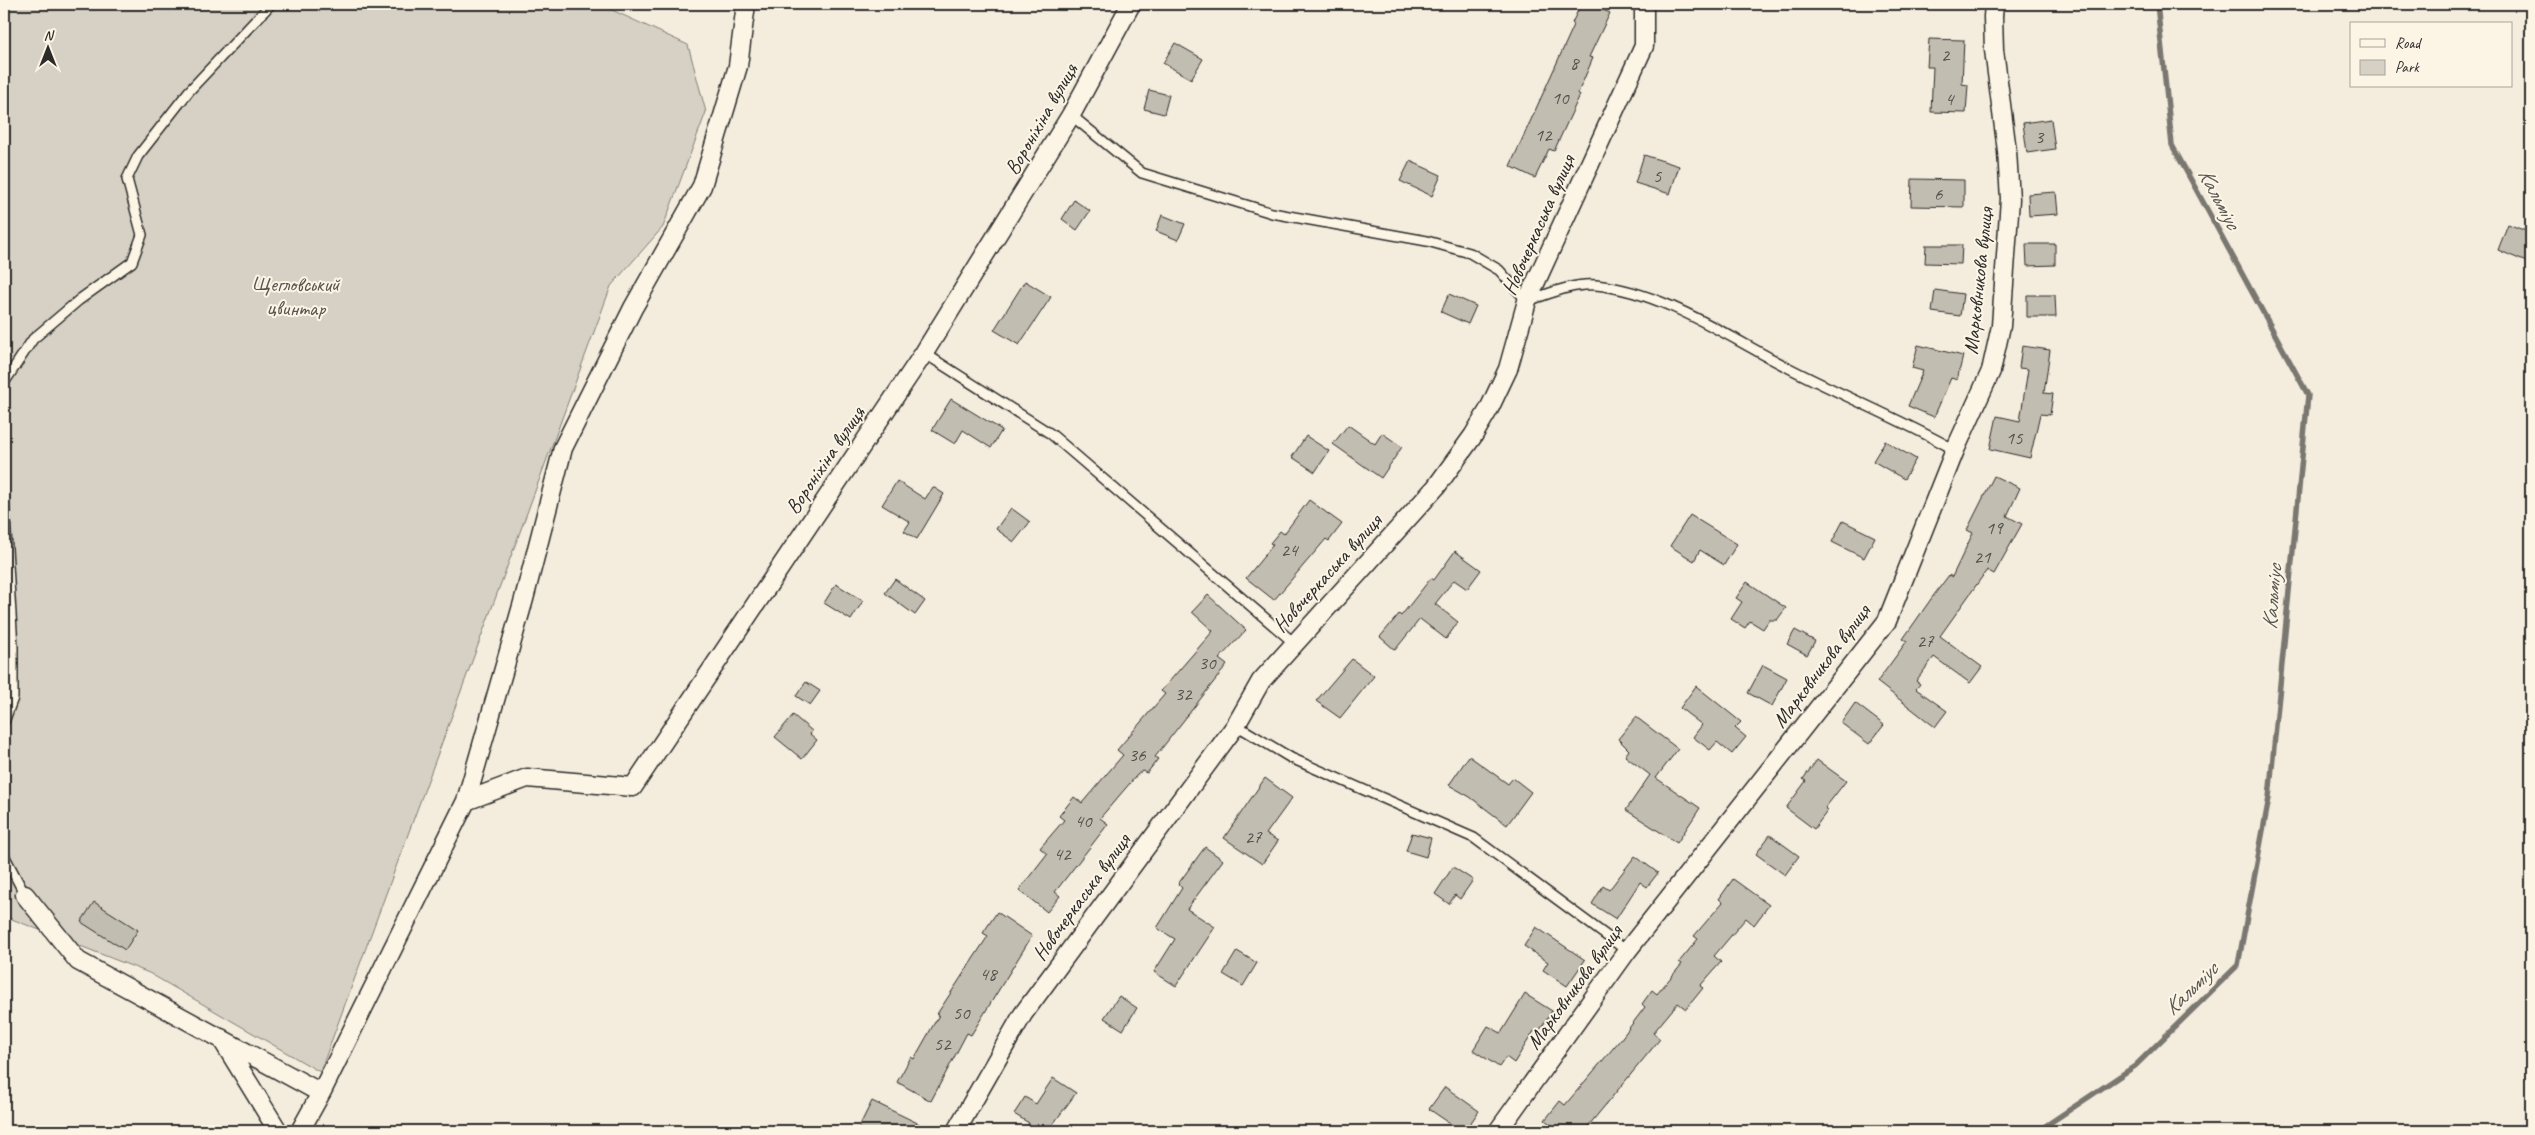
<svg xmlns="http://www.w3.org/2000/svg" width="2535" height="1135" viewBox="0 0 2535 1135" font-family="Caveat,sans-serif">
	<rect width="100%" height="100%" fill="#f4edde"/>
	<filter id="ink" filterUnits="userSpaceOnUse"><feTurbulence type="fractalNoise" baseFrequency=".02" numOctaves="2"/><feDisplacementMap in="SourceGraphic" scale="10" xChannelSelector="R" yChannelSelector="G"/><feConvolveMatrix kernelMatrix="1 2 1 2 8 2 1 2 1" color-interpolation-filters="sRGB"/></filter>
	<g filter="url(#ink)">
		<path fill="#d6d1c4" stroke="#807e78" d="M4,4H599L688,45L706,112L663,227L611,286L320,1072L149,973L4,916Z"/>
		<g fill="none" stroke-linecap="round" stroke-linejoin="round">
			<path stroke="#7a7771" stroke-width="5.5" d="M2038,1131L2135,1066L2238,965L2269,798L2308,395L2172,145L2157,4"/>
		</g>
		<path fill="#c2bdb1" stroke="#2b2b2b" d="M1581,4H1589L1610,13L1589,57L1593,58L1578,93L1580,95L1554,151L1549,149L1535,178L1510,166L1574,25L1572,23Z
			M1929,39L1964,40L1962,84L1968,85L1966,113L1931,112L1933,67H1927Z
			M1175,43L1203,59L1191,79L1163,63Z
			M1149,90L1169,95L1164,114L1144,109Z
			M2051,119L2055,149L2027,153L2023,123Z
			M1644,155L1679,166L1670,194L1635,183Z
			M1410,161L1441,175L1432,196L1400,181Z
			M1912,179L1964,180V207L1911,206Z
			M2056,192L2058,214L2029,216L2028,194Z
			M1074,200L1090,211L1077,230L1062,219Z
			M1162,215L1185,224L1178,240L1156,231Z
			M2508,224L2531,233V264L2498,250Z
			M2026,244H2055V265L2027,266Z
			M1926,245H1962L1961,264L1925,263Z
			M1025,281L1051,297L1019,345L994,330Z
			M1935,290L1963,294L1960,316L1932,312Z
			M1449,294L1476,306L1468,324L1441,312Z
			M2027,295H2055L2056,317H2027Z
			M1918,345L1963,356L1957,380L1951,378L1934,417L1908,406L1923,371L1912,368Z
			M2022,346L2050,350L2044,393L2053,394L2050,415L2040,414L2030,458L1990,449L1997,416L2020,421L2028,369L2019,368Z
			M951,399L1002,430L991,448L963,430L955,444L932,430Z
			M1348,425L1375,444L1382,433L1402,447L1381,478L1333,444Z
			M1306,436L1329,451L1315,472L1292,457Z
			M1885,441L1916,459L1904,479L1873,461Z
			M1994,476L2020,488L2007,516L2022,524L1994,574L1987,570L1940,636L1982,667L1970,683L1934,657L1916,681L1920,684L1916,689L1947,711L1935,727L1877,682L1907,641L1903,639L1931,599L1949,575L1952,577L1973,533L1967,530Z
			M897,481L925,499L933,487L944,494L917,539L904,531L910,522L882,505Z
			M1309,500L1342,524L1329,541L1326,539L1274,600L1246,578L1273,545L1270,543L1280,531L1284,534Z
			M1011,508L1030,522L1014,542L996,529Z
			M1690,515L1737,544L1724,565L1700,550L1694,561L1670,546Z
			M1843,521L1875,537L1864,558L1832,542Z
			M1455,551L1481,570L1467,589L1454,580L1435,604L1458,622L1446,639L1420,619L1395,650L1380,637L1399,614L1401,616L1431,578L1434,580Z
			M895,579L925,601L915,615L885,593Z
			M1747,582L1786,608L1777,620H1769L1763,629L1750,621L1745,628L1731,619L1742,602L1736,598Z
			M836,584L863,601L851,620L824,603Z
			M1208,595L1246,630L1219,659L1227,665L1155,757L1158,759L1147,773L1142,771L1137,775L1100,818L1108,824L1055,892L1060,896L1047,912L1019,890L1047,854L1040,848L1064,820L1059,816L1074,797L1082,803L1123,755L1117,750L1165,694L1161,691L1213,631L1192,612Z
			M1795,630L1815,641L1807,655L1787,644Z
			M1352,659L1374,676L1340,718L1316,701Z
			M1763,665L1787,678L1772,706L1748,693Z
			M806,682L820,691L810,705L796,696Z
			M1696,686L1741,722L1735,728L1746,737L1732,754L1717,742L1710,750L1693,737L1702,725L1680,708Z
			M1855,703L1884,725L1869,744L1841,723Z
			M793,715L812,731L810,734L817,740L802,759L775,737Z
			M1636,717L1678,749L1656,778L1700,808L1677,843L1626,810L1650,775L1625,756L1629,750L1618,739Z
			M1469,756L1508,784L1513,778L1531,792L1507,825L1470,797L1449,785Z
			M1817,760L1846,781L1825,808L1828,810L1814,829L1786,808L1806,781L1803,779Z
			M1265,778L1292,798L1266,834L1278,841L1262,864L1224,838Z
			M1412,833L1431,838L1426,857L1406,851Z
			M1770,835L1799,856L1785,875L1756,854Z
			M1205,847L1223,860L1187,909L1215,927L1176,986L1154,972L1175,939L1157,928L1182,888L1178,884Z
			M1635,856L1658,873L1647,887L1640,882L1616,919L1592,904L1603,886L1609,890Z
			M1453,867L1473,880L1460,899L1455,895L1449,904L1435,894Z
			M1733,879L1769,905L1754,925L1746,918L1714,956L1721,962L1700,986L1703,988L1686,1009L1678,1003L1653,1033L1660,1039L1584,1131H1559L1545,1120L1560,1101L1565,1105L1620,1040L1645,1007L1642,1004L1652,990L1657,994L1682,964L1679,962L1698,939L1694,936L1723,902L1719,899Z
			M94,902L138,930L125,950L81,922Z
			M997,912L1032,936L971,1035L967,1033L931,1101L897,1082L911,1057L914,1059L939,1015L937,1014L988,936L983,933Z
			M1536,927L1585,960L1567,986L1543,970L1548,962L1524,946Z
			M1237,951L1257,963L1243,986L1223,974Z
			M1525,994L1552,1011L1538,1033L1534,1031L1514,1063L1506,1057L1499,1067L1473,1050L1488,1026L1501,1033Z
			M1119,996L1137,1008L1123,1030L1104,1018Z
			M1053,1078L1076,1093L1048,1131H1024L1029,1123L1014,1114L1025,1097L1036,1104Z
			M1445,1087L1479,1111L1465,1131H1461L1429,1109Z
			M872,1101L934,1131H857Z"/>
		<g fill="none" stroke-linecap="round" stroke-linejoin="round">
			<defs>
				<path id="lane" d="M1071,115L1142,173L1272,213L1427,241L1470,253L1499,270L1527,301C1549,294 1573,283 1596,285C1664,292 1728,337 1787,367C1843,396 1900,419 1955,450
					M924,353L1051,434L1294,643
					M4,383L33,339L79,300L132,262L142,235L127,179L138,156L189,91L271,4
					M4,499L13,647V698L4,722
					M1236,725L1291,758L1474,838L1627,951
					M4,855L25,895"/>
				<path id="street" d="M466,801L527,778L633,787L924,353L1071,115L1131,4
					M25,895L78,961L321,1093L300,1131
					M221,1038L278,1131
					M321,1093L466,801L524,599L563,448L633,308L702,186L738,66L746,4
					M956,1131L1023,1014L1236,725L1261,681L1436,487L1473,436L1489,409L1508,369L1527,301L1644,46V4
					M1498,1131L1627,951L1887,621L1955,450L1991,371L2001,326L2010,199L2007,151L1994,50L1993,17L1994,4"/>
			</defs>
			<use href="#lane" stroke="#2b2b2b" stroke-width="12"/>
			<use href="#street" stroke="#2b2b2b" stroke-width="21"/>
			<use href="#lane" stroke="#fcf5e5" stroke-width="9"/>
			<use href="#street" stroke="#fcf5e5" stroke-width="18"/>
		</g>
	</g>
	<g text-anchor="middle" stroke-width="4" stroke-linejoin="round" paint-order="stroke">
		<g font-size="19" fill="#51504c">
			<text x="1945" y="61">2</text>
			<text x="1574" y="69">8</text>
			<text x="1560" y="104">10</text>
			<text x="1949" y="105">4</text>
			<text x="1543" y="141">12</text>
			<text x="2039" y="143">3</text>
			<text x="1657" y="182">5</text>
			<text x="1938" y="200">6</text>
			<text x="2014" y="444">15</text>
			<text x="1994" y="534">19</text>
			<text x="1289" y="556">24</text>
			<text x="1982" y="563">21</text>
			<text x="1925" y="647">27</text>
			<text x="1207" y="669">30</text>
			<text x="1183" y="700">32</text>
			<text x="1137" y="761">36</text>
			<text x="1083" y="827">40</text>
			<text x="1253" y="843">27</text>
			<text x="1062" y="860">42</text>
			<text x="988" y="980">48</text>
			<text x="961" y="1019">50</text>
			<text x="942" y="1050">52</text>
		</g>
		<g font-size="21" fill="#2b2b2b" stroke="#fcf5e5">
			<text transform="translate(1041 119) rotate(-60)" y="7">Вороніхіна вулиця</text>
			<text transform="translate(1538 225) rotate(-66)" y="7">Новочеркаська вулиця</text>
			<text transform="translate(1978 281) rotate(-84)" y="7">Марковникова вулиця</text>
			<text transform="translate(825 460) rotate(-56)" y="7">Вороніхіна вулиця</text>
			<text transform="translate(1327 573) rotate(-48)" y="7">Новочеркаська вулиця</text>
			<text transform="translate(1821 666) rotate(-53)" y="7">Марковникова вулиця</text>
			<text transform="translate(1081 897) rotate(-54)" y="7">Новочеркаська вулиця</text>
			<text transform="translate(1574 987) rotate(-54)" y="7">Марковникова вулиця</text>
		</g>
		<g font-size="21" fill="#565451" stroke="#fcf5e5">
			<text x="296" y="291">Щегловський<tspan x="296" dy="24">цвинтар</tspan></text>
		</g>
		<g font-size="22" font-style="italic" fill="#595754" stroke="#fcf5e5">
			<text transform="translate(2220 198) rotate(62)" y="8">Кальміус</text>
			<text transform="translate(2271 597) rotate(-85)" y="8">Кальміус</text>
			<text transform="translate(2190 988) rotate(-44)" y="8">Кальміус</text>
		</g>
	</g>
	<rect width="2535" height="1135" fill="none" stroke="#fcf5e5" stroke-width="20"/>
	<rect x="10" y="10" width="2515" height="1115" fill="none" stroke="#2b2b2b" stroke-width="2" filter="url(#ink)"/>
	<rect x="2350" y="22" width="162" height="65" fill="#fcf5e5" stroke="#a8a49b"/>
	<rect x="2360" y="39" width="25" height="8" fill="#fcf5e5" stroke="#a8a49b"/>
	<text x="2395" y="48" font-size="15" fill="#2b2b2b">Road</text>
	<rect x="2360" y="60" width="25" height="15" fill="#d6d1c4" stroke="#a8a49b"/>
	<text x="2395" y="72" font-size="15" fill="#2b2b2b">Park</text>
	<g transform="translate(48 48)" stroke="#fcf5e5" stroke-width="4" paint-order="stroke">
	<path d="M0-4L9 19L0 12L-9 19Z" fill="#2b2b2b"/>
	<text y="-8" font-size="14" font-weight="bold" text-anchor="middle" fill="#2b2b2b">N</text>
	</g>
</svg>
